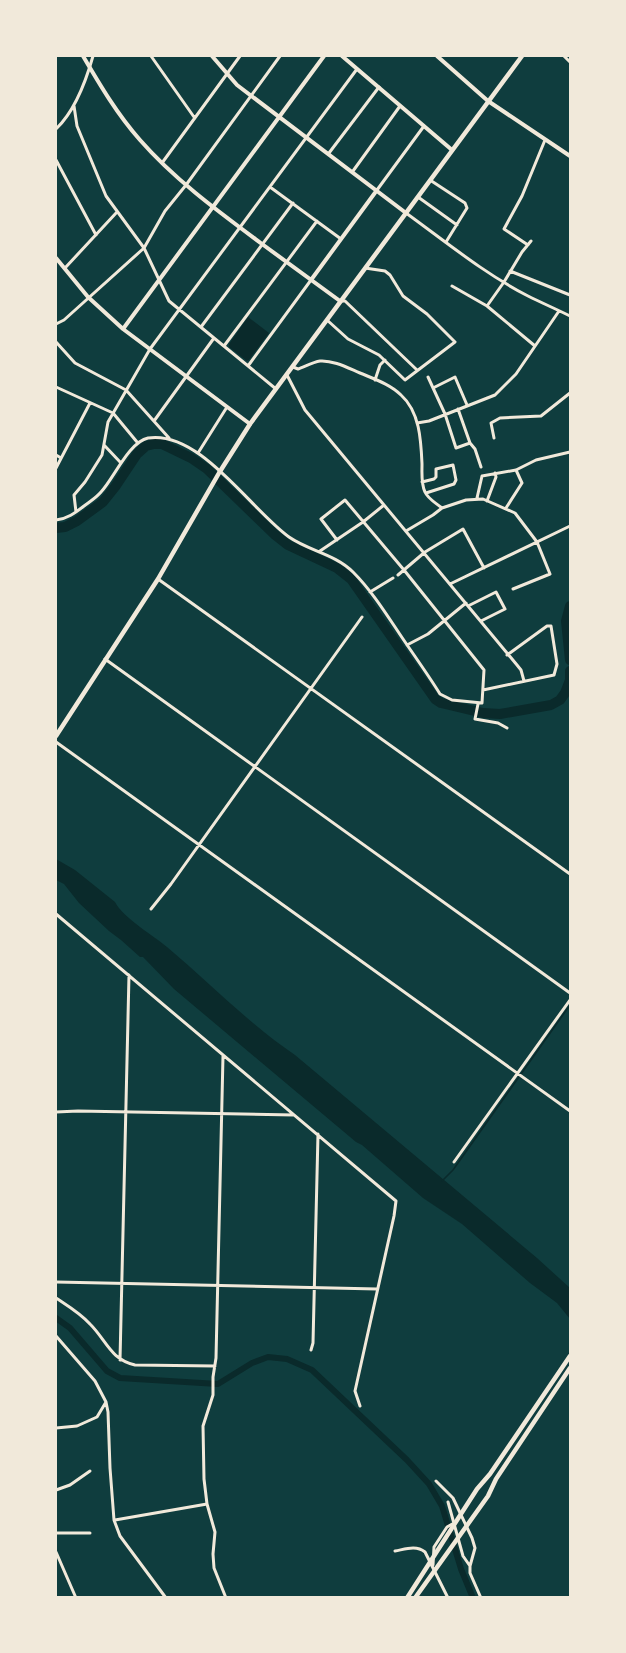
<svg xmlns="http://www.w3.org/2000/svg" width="626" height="1653" viewBox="0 0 626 1653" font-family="Raleway,sans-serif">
	<rect width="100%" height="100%" fill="#0f3d3e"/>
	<path fill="#0a2a2b" d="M248,317L269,333L249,360L247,361L229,347V344Z
		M56,859L75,870L115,902C123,918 153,935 167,947C210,983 249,1024 295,1055L537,1258L570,1288V1319L557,1303L530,1283L462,1224L423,1198L362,1145L356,1142L174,989L143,957H140L121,940L109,931L79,903L64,884L56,880Z"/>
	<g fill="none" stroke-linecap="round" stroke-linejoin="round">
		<path stroke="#0a2a2b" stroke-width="1.5" d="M442,1181L453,1170L570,1005"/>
		<path stroke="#0a2a2b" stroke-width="6" d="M56,1318L70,1328L107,1371L120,1378L218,1384L252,1363L268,1357L287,1359L312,1370L407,1460L429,1484L442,1506L461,1569L473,1598"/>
		<path stroke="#0a2a2b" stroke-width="10" d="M56,528L65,527L77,521L103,502L115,487L137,454L146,446L154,444H162L191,458L207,469L274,534L288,545L337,568L351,579L435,699L441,703L483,713L500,714L551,705L560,700L565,693L570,680V671
			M570,606L566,621L570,660"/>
		<path stroke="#f1e9da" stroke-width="3" d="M151,56L194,117
			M564,56L570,62
			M74,106L77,126L106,196L144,248L169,301L276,389
			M56,129C75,111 86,81 93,56
			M329,153L379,87
			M56,160L96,235
			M162,163L240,56
			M353,171L400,106
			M430,180L465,203L467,208L446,242
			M270,187L341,239
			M377,190L424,126
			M418,197L457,225
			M406,213C446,242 485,274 528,296C542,303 556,309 570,316
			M528,245L504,229L522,196L545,140
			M65,268L117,212
			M510,271L570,295
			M452,286L487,306L535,346
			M342,301H345L417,370
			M487,306L504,282L522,252L531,241
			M327,320L348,339L379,355L405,380L455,342L427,314L403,296L390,275L385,271L365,268
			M56,324L64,320L144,248L165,211L186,185L280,56
			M201,327L293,203
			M56,342L75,363L126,390L169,438
			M224,346L317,221
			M248,366L311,280
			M293,367L298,369C304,367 313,362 320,361C333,360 348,368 360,373C374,379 390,384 401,395C420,412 421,441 422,464C422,474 421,484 425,492C428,499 436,503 442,508
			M287,375L305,410L384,505
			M428,377L445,414L456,448L470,443
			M375,380L380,365L385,360
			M56,387L113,413L137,442
			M433,388L455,377L467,405
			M458,409L470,443L475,449L481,467
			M154,421L214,338
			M417,423L429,421L495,395L516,374L559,311
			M494,438L491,423L500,418L541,416L570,393
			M104,445L121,463
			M198,453L227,407
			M56,455L61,458
			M56,468L90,403
			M422,482L434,479L436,477V469L453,465L456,480L454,484L426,493
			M477,498L482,476L516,470L536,460L570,452
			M487,501L496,477L495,473
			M506,508L522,483L516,470
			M76,512L74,495L85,482L102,455L108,422L150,349L357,69
			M56,520C67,519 75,513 84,506C89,502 96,498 101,492C114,478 129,442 148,438C200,430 250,509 289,537C309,551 335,554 353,572C371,590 385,612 399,633C413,654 427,673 440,694L452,700L482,703L484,670L404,570L345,500L321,519L337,540
			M406,531L433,515L442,508L466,500L483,499L515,513L537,542L550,574L513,589
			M320,551L363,522L384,505L517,665L521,670L524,681
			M398,575L425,552L463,529L484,568
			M158,579L570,874
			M450,584L570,526
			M370,592L393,578
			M468,606L496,592L505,609L481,621
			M407,645L428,634L466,603
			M105,659L570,993
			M483,690L554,675L557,664L551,626H547L507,655
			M478,704L475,719L498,723L507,728
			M56,742L570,1111
			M151,909L171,884L362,617
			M56,914L396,1201L394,1216L355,1391L360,1406
			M223,1056L216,1358L213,1377V1395L203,1426L204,1479L207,1504L215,1532L213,1554L214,1568L226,1598
			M56,1112L78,1111L294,1115
			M454,1162L570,1000
			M56,1282L377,1289
			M56,1298C68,1306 80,1313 90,1324C107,1341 110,1359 135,1365L215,1366
			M56,1336L95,1381L106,1402L108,1412L110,1468L114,1520L120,1536L166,1598
			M311,1350L313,1343L318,1134
			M120,1360L129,975
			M56,1428L77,1426L97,1417L106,1402
			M436,1481L453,1498L472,1538L475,1548L470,1566V1573L481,1598
			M56,1490L70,1485L90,1471
			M448,1502L463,1556L470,1566
			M115,1520L207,1504
			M56,1533H90
			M395,1551C406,1549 416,1545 425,1552L448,1598
			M56,1552L76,1598
			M433,1565L434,1547L447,1527L454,1523"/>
		<path stroke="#f1e9da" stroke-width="4" d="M83,56C100,85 117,114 140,140C175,180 219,212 262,244C288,263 314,282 340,301
			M212,56L237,85L406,213
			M342,56L452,150
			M488,101L570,156
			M56,258L88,297L123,329L250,424
			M311,280L377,190
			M123,329L324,56"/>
		<path stroke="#f1e9da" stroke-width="4" d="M437,56L488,101"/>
		<path stroke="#f1e9da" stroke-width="4.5" d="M56,736L158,579L219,473L250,424L522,56
			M407,1598L477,1489L490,1474L570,1356
			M415,1598L488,1496L496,1479L570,1368"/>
	</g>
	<rect width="626" height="1653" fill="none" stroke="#f1e9da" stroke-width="114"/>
</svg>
